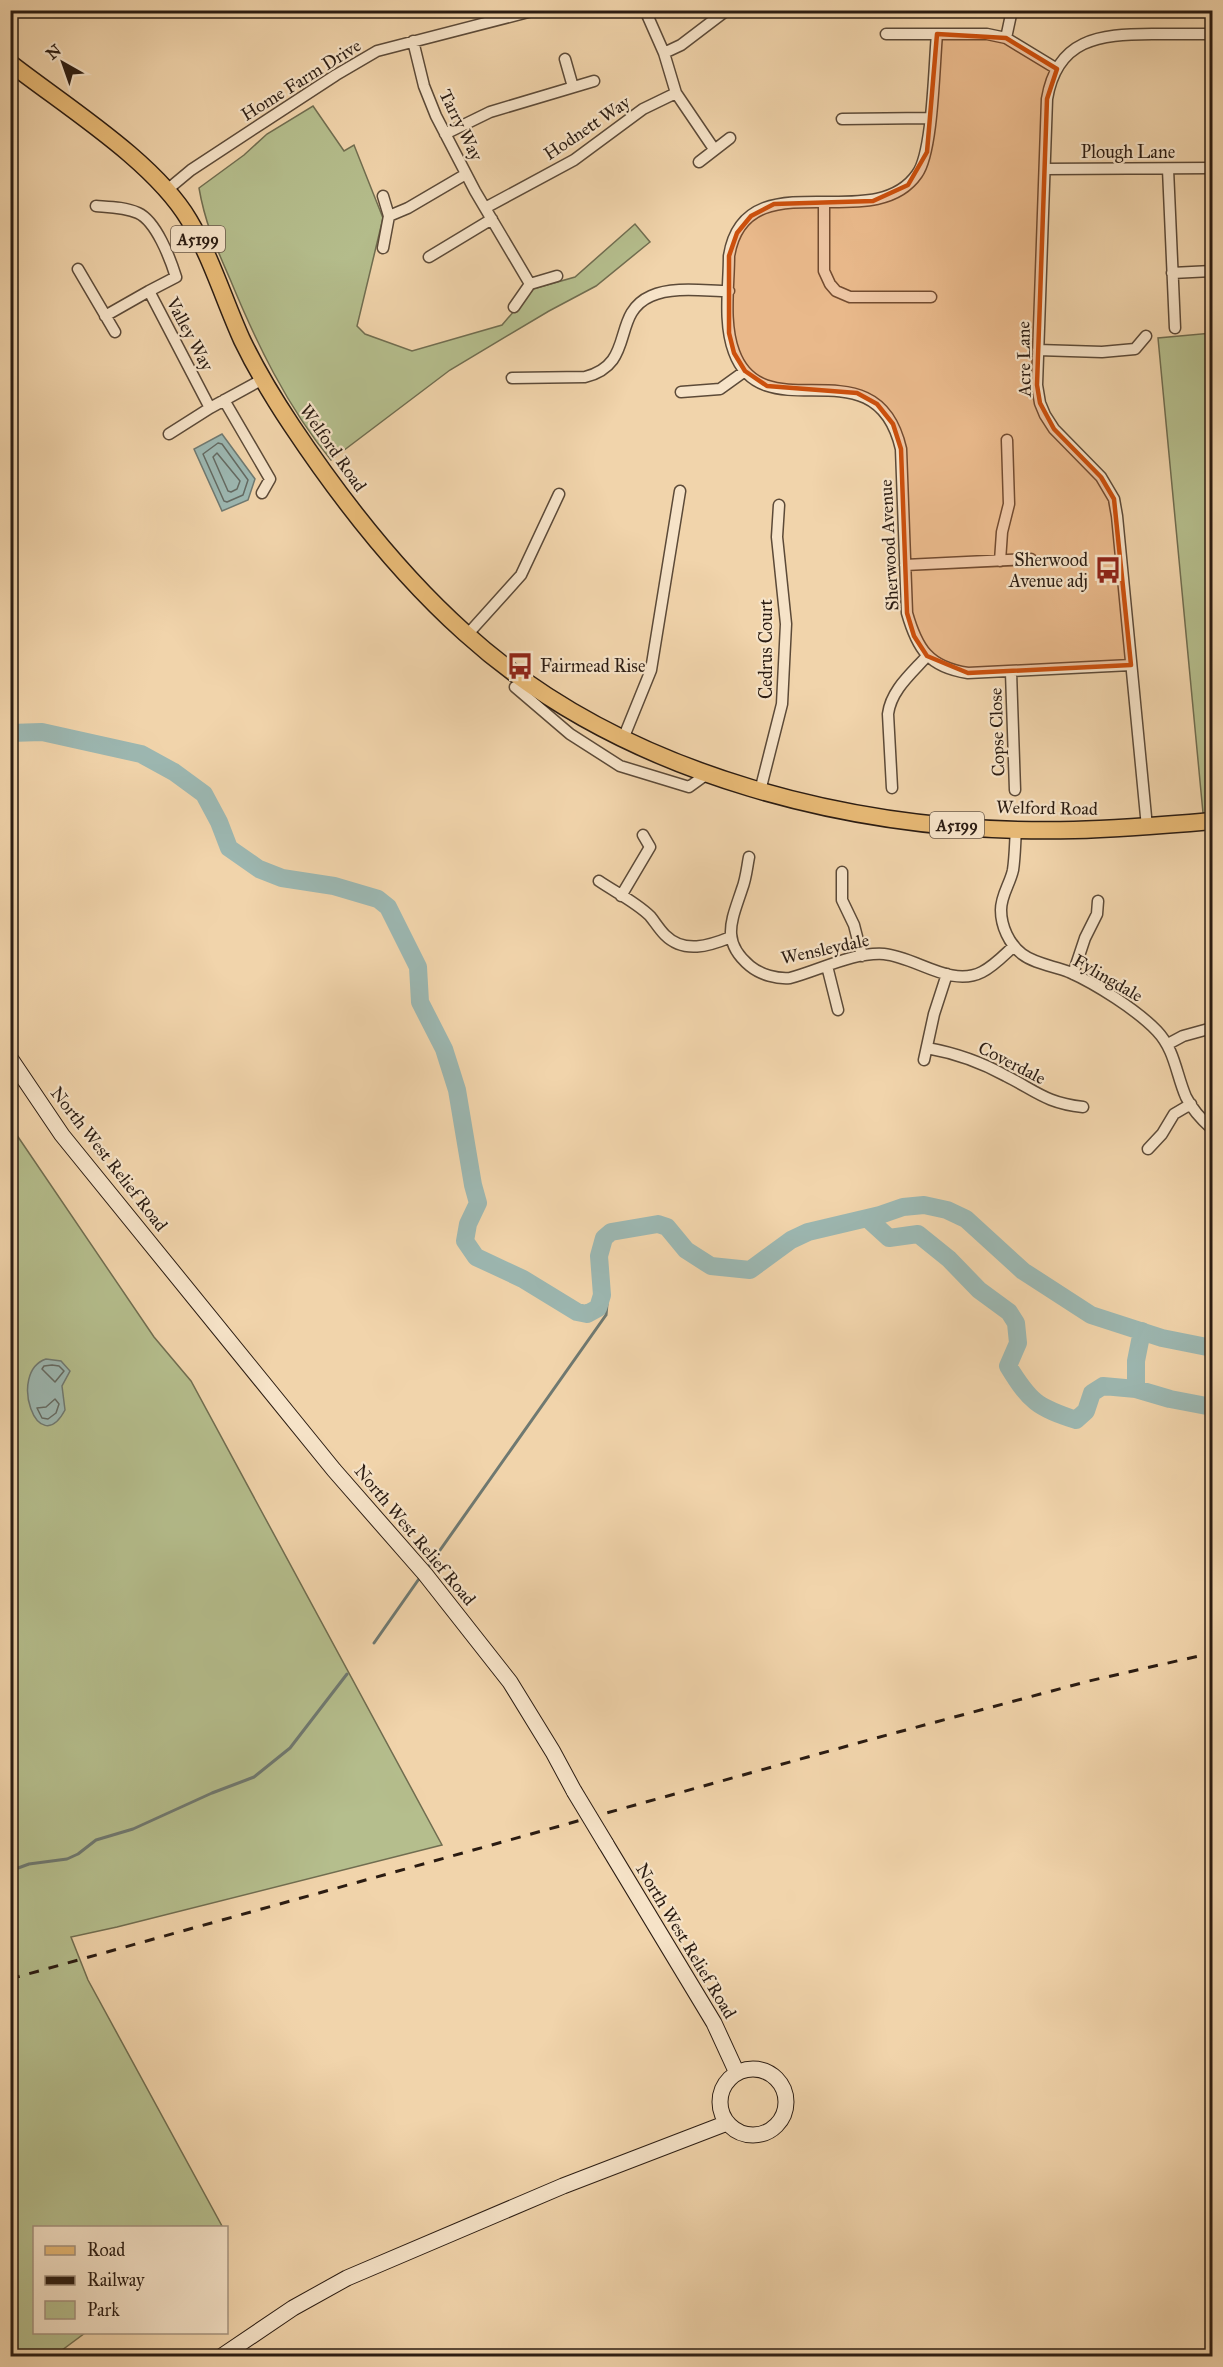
<svg xmlns="http://www.w3.org/2000/svg" width="1223" height="2367" viewBox="0 0 1223 2367" font-family="'IM FELL Great Primer',serif">
	<rect width="100%" height="100%" fill="#f1d4ab"/>
	<filter id="stains"><feTurbulence type="fractalNoise" baseFrequency=".00333" numOctaves="4"/><feColorMatrix values="0 0 0 0 .2 0 0 0 0 .09 0 0 0 0 .02 0 0 0 .5 -.17"/></filter>
	<radialGradient id="worn" r=".72"><stop offset=".6" stop-color="#630" stop-opacity="0"/><stop offset="1" stop-color="#630" stop-opacity=".3"/></radialGradient>
	<path fill="#b5be8d" stroke="#706d50" stroke-width="1.5" d="M313,106L344,151L354,145L383,218L357,326L365,334L412,351L502,325L533,289L575,277L635,224L650,242L596,286L549,311L450,370L331,460C287,407 256,342 230,279C216,247 205,223 199,188L244,155L267,134Z
		M1212,333V812L1203,813L1158,338Z
		M10,1125L154,1337L191,1381L442,1845L117,1927L71,1937L88,1980L222,2226L34,2228V2332L85,2333L54,2356H10Z"/>
	<path fill="#9cb7b1" stroke="#6f7971" stroke-width="1.5" d="M222,434L255,479L248,500L222,511L194,449Z
		M46,1359L61,1361L70,1371L62,1386L65,1410C38,1461 7,1372 46,1359Z"/>
	<g fill="none" stroke-linecap="round" stroke-linejoin="round">
		<path stroke="#646a62" stroke-width="1.5" d="M218,443L222,444L248,480L243,495L227,502L224,501L203,454Z
			M217,453L240,481L237,489L231,492L228,491L213,457Z
			M52,1365L59,1366L64,1371L55,1382L42,1369L44,1366Z
			M55,1399L59,1404L56,1413L48,1419L42,1418L37,1408L46,1407Z"/>
		<path stroke="#6f7971" stroke-width="3" d="M426,1570L606,1315L607,1304L602,1295
			M374,1643L421,1576
			M10,1871L29,1864L67,1859L78,1854L96,1840L133,1829L212,1793L254,1777L290,1748L347,1674"/>
		<path stroke="#9cb7b1" stroke-width="18" d="M10,733L42,732L141,754L174,772L204,794L219,822L229,848L259,869L282,878L334,886L378,899L388,907L418,967L420,1002L444,1049L457,1090L473,1185L478,1203L468,1224L465,1241L476,1257L523,1279L577,1312L587,1314L598,1308L602,1295L599,1256L604,1238L611,1232L658,1224L667,1227L686,1250L711,1266L750,1270L791,1240L808,1232L880,1215L903,1207L924,1205L947,1210L966,1219L1023,1271L1091,1315L1162,1338L1212,1348
			M867,1218L889,1238L918,1234L949,1259L979,1290L1009,1312L1016,1323L1018,1343L1008,1366C1030,1402 1037,1407 1076,1420L1086,1411L1092,1393L1103,1386L1136,1389
			M1142,1331L1136,1361V1389L1170,1399L1212,1407"/>
		<defs>
			<path id="street" d="M645,10L664,53L676,93L714,149
				M886,34H987L1006,38L1057,69
				M937,34C934,65 933,153 917,174C873,238 745,157 729,256C729,286 723,323 734,352C764,434 876,340 901,449L907,613C917,648 928,667 968,673L1131,665
				M1006,38L1012,10
				M413,41L424,86L436,116L475,191L530,284
				M664,53L681,45L727,10
				M565,59L573,87
				M842,119L929,118
				M445,134L490,112L594,81
				M699,162L730,138
				M1045,169L1212,168
				M1168,169L1175,328
				M167,190L191,170L264,122L336,75L377,51L536,10
				M383,196L389,216L383,248
				M824,202V271L830,284L836,291L850,297H931
				M96,206C110,207 125,207 138,213C156,221 170,258 176,277L149,291L210,408L263,379
				M485,208L574,160L643,109L676,93
				M389,216L408,208L466,174
				M429,257L492,219
				M78,269L115,332
				M1172,273L1212,271
				M514,307L530,284L557,276
				M105,316L149,291
				M1038,350L1102,352L1135,349L1146,336
				M512,378L585,377C637,364 610,314 651,296C673,286 705,291 729,291
				M681,392L720,389L745,371
				M224,400L270,479L262,493
				M169,434L210,408
				M1000,561L1002,532L1009,504L1007,440
				M905,565L1031,559
				M467,635L521,575L559,494
				M1011,672L1015,790
				M515,687L570,734L620,766L689,787L707,774
				M623,739L651,670L680,491
				M892,788L888,714C891,690 912,673 927,656
				M760,791L782,704L786,624L777,537L779,505
				M1147,827L1117,516L1114,499L1101,477L1054,429L1045,415L1040,403L1037,385L1047,99C1057,39 1099,34 1152,34C1172,34 1192,34 1212,34
				M1016,829C1015,843 1015,857 1013,870C1010,884 1001,895 1001,910C1001,926 1009,944 1022,954C1035,964 1054,966 1069,972C1096,984 1137,1010 1157,1031C1175,1050 1176,1074 1186,1097C1192,1109 1202,1120 1212,1129
				M749,857C747,867 746,879 742,889C732,920 720,941 750,966C761,975 777,979 790,978C820,970 853,952 884,954C916,957 951,988 982,972C994,966 1004,955 1014,946
				M842,872V900L854,925L862,956
				M599,881C615,892 636,902 650,916C655,922 659,929 665,935C684,954 709,946 731,937
				M621,896L650,847L643,835
				M827,966L838,1010
				M1073,974L1085,938L1097,914L1098,901
				M1168,1044L1183,1036L1212,1028
				M927,1048C955,1053 981,1062 1006,1076C1036,1091 1046,1103 1083,1107
				M924,1060L934,1014L947,974
				M1148,1149L1162,1134L1174,1114L1191,1104"/>
			<path id="secondary" d="M10,1058L62,1135L334,1470L425,1574L510,1682L553,1752L574,1791
				M606,1844L714,2023L737,2073
				M720 2102a33 33 0 1 1 66 0a33 33 0 1 1-66 0Z
				M222,2356L293,2308L347,2278L563,2186L727,2123"/>
			<path id="primary" d="M10,63C65,106 154,161 189,220C211,257 224,300 242,340C256,369 274,399 292,426C342,501 398,573 465,633C625,778 862,835 1074,830C1120,829 1166,825 1212,821"/>
		</defs>
		<use href="#street" stroke="#5c4a38" stroke-width="13"/>
		<use href="#secondary" stroke="#2b1c12" stroke-width="17"/>
		<use href="#primary" stroke="#2b1c12" stroke-width="19"/>
		<use href="#street" stroke="#f6e3c8" stroke-width="10"/>
		<use href="#secondary" stroke="#f6e3c8" stroke-width="15"/>
		<use href="#primary" stroke="#e8ba76" stroke-width="16"/>
		<path stroke="#2b1c12" stroke-width="3" stroke-dasharray="10 10" stroke-linecap="butt" d="M10,1979L876,1738L1089,1681L1212,1653"/>
		<defs>
			<path id="secondary-bridge" d="M574,1791L606,1844"/>
		</defs>
		<use href="#secondary-bridge" stroke="#2b1c12" stroke-width="17" stroke-linecap="butt"/>
		<use href="#secondary-bridge" stroke="#f6e3c8" stroke-width="15"/>
	</g>
	<path fill="#cc500d" fill-opacity="0.2" stroke="#cc500d" stroke-width="4.5" stroke-linejoin="round" d="M937,34L1006,38L1057,69L1047,99L1037,385L1040,403L1054,429L1101,477L1114,499L1131,665L968,673L927,656L914,636L907,613L901,449L893,424L877,404L857,393L767,386L745,371L734,353L729,333V256L737,233L751,216L774,204L873,201L908,185L927,152Z"/>
	<defs>
		<symbol id="bus-bare" viewBox="-9 -9 18 18"><path d="M-5-6H5V4H4V6H2V4H-2V6H-4V4H-5ZM-3.5-4V0h7V-4ZM-3.5 1.2v1.5H-2V1.2ZM2 1.2v1.5H3.5V1.2Z" fill="#8f2418" stroke="#f6e3c8" stroke-width="2.5" paint-order="stroke"/></symbol>
	</defs>
	<g fill-rule="evenodd">
		<use href="#bus-bare" x="1089" y="551" width="38" height="38"/>
		<use href="#bus-bare" x="501" y="647" width="38" height="38"/>
	</g>
	<g text-anchor="middle" stroke-width="4.5" stroke-linejoin="round" paint-order="stroke">
		<g fill="#f6e3c8" stroke="#685849" stroke-width="1.5">
			<rect x="171" y="226" width="54" height="26" rx="4.5"/>
			<rect x="930" y="812" width="54" height="26" rx="4.5"/>
		</g>
		<g font-size="16" font-weight="bold" fill="#2b1c12">
			<text x="198" y="245">A5199</text>
			<text x="957" y="831">A5199</text>
		</g>
		<g font-size="18" fill="#2b1c12" stroke="#f6e3c8">
			<text transform="translate(301 80) rotate(-32)" y="6">Home Farm Drive</text>
			<text transform="translate(461 125) rotate(64)" y="6">Tarry Way</text>
			<text transform="translate(587 128) rotate(-34)" y="6">Hodnett Way</text>
			<text x="1128" y="158">Plough Lane</text>
			<text transform="translate(190 334) rotate(62)" y="6">Valley Way</text>
			<text transform="translate(1024 359) rotate(-91)" y="6">Acre Lane</text>
			<text transform="translate(333 448) rotate(55)" y="6">Welford Road</text>
			<text transform="translate(889 545) rotate(-93)" y="6">Sherwood Avenue</text>
			<text transform="translate(766 649) rotate(-90)" y="6">Cedrus Court</text>
			<text transform="translate(997 732) rotate(-92)" y="6">Copse Close</text>
			<text transform="translate(1047 808) rotate(1)" y="6">Welford Road</text>
			<text transform="translate(825 949) rotate(-12)" y="6">Wensleydale</text>
			<text transform="translate(1108 978) rotate(30)" y="6">Fylingdale</text>
			<text transform="translate(1012 1063) rotate(27)" y="6">Coverdale</text>
			<text transform="translate(109 1159) rotate(52)" y="6">North West Relief Road</text>
			<text transform="translate(415 1535) rotate(50)" y="6">North West Relief Road</text>
			<text transform="translate(686 1941) rotate(59)" y="6">North West Relief Road</text>
		</g>
		<g font-size="18" fill="#2b1c12" stroke="#f6e3c8" text-anchor="end">
			<text x="1088" y="566">Sherwood<tspan x="1088" dy="21">Avenue adj</tspan></text>
			<text x="540" y="672" text-anchor="start">Fairmead Rise</text>
		</g>
	</g>
	<rect width="1223" height="2367" fill="none" stroke="#f1d4ab" stroke-width="36"/>
	<rect x="12" y="12" width="1199" height="2343" fill="none" stroke="#2b1c12" stroke-width="3"/>
	<rect x="18" y="18" width="1187" height="2331" fill="none" stroke="#2b1c12" stroke-width="1.5"/>
	<rect x="33" y="2226" width="195" height="108" fill="#f6e3c8" stroke="#a5937f" stroke-width="1.5"/>
	<rect x="45" y="2246" width="30" height="9" fill="#e8ba76" stroke="#a5937f" stroke-width="1.5"/>
	<text x="87" y="2256" font-size="18" fill="#2b1c12">Road</text>
	<rect x="45" y="2276" width="30" height="9" fill="#2b1c12" stroke="#a5937f" stroke-width="1.5"/>
	<text x="87" y="2286" font-size="18" fill="#2b1c12">Railway</text>
	<rect x="45" y="2301" width="30" height="18" fill="#b5be8d" stroke="#a5937f" stroke-width="1.5"/>
	<text x="87" y="2316" font-size="18" fill="#2b1c12">Park</text>
	<g transform="translate(63 63) rotate(320)" stroke="#f6e3c8" stroke-width="4.5" paint-order="stroke">
	<path d="M0-4.5L10 22L0 15L-10 22Z" fill="#2b1c12"/>
	<text y="-9" font-size="16" font-weight="bold" text-anchor="middle" fill="#2b1c12">N</text>
	</g>
	<rect width="100%" height="100%" filter="url(#stains)"/>
	<rect width="100%" height="100%" fill="url(#worn)"/>
</svg>
